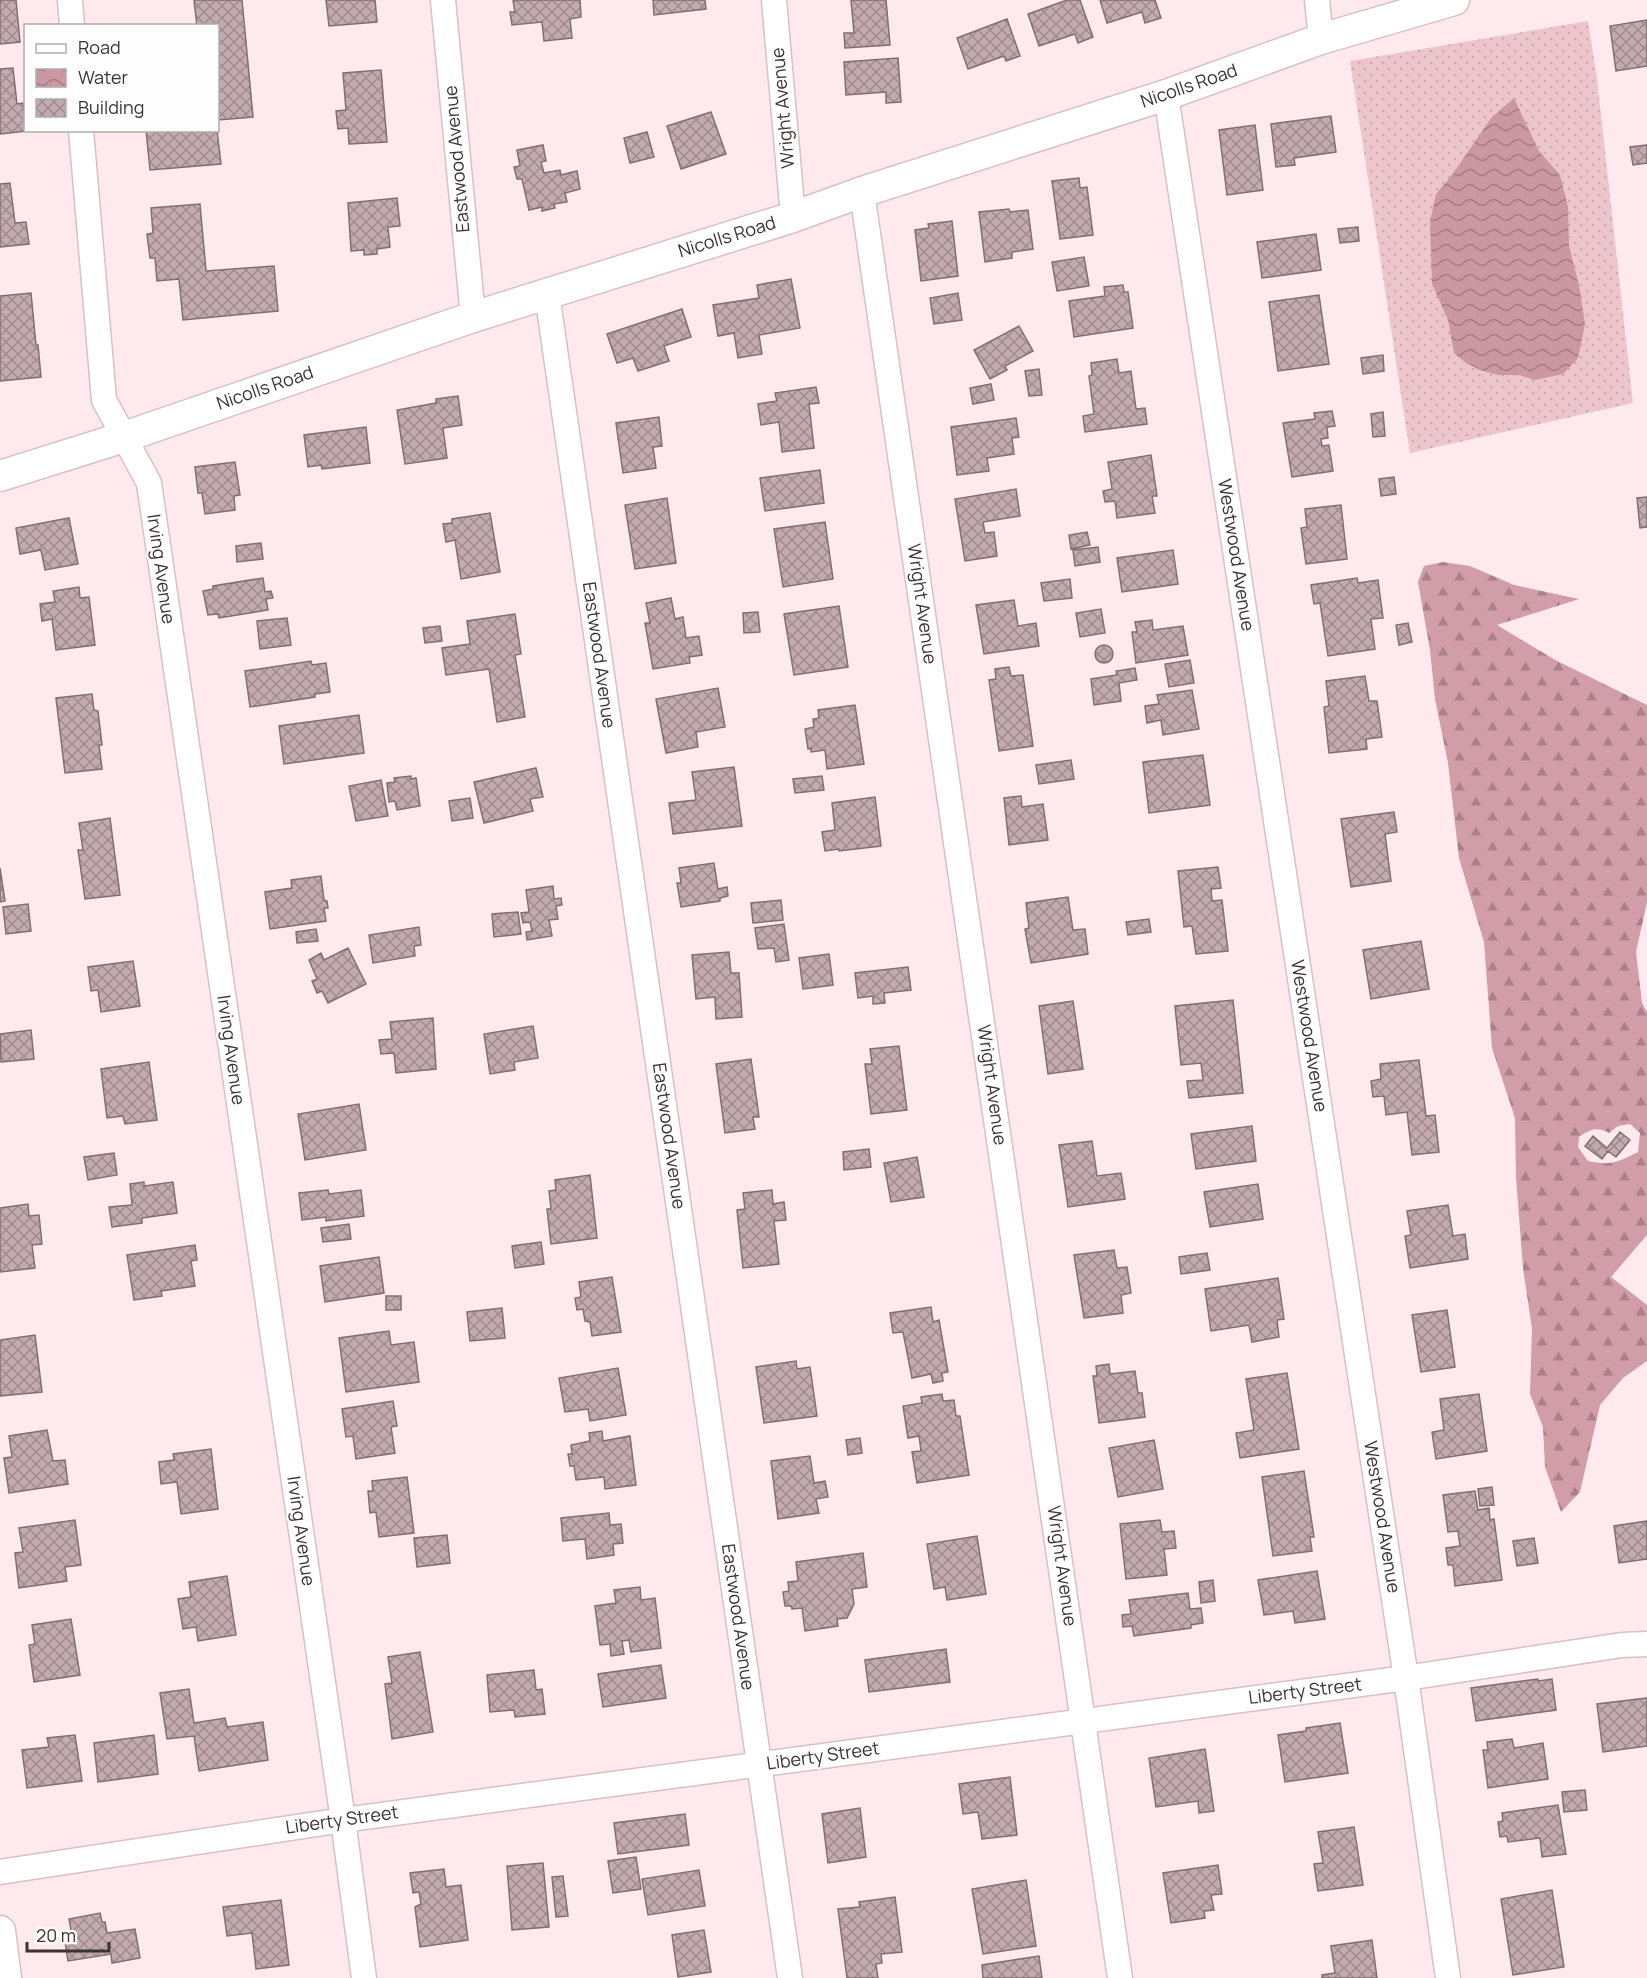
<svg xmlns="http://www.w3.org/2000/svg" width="1647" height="1978" viewBox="0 0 1647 1978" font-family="Manrope,sans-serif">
	<defs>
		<pattern id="grass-dots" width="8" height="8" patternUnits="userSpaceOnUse" patternTransform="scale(1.5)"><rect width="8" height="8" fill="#edc5cd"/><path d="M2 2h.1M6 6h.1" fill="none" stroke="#ccaab0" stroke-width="1.8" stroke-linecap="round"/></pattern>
		<pattern id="forest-firs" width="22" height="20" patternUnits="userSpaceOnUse" patternTransform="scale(1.5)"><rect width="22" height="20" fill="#d09da8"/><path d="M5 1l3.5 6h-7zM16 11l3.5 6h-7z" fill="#aa8189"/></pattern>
		<pattern id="water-waves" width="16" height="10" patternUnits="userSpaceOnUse" patternTransform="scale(1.5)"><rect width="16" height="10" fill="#ca97a2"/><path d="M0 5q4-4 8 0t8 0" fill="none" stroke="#a57c85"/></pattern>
		<pattern id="building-cross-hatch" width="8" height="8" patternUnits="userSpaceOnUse" patternTransform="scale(1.5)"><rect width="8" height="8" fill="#c2aaaf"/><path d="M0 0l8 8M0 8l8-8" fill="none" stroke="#9f8b8f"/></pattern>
	</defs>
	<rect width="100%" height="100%" fill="#feeaed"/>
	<path fill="url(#grass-dots)" d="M1588,21L1597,79L1633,403L1410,453L1350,61Z"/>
	<path fill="url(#forest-firs)" fill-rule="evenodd" d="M1443,562L1470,566L1514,585L1579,599L1497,625L1557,661L1647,705V902L1636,952L1642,1003L1647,1012V1235L1611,1277L1647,1305V1361L1623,1378L1600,1405L1580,1492L1561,1512L1545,1467L1543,1427L1530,1394L1532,1329L1523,1268L1516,1177L1515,1118L1492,1048L1484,942L1459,858L1448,763L1435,699L1430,650L1418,582L1424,566ZM1630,1124L1640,1133L1638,1152C1618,1162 1611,1166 1588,1161L1578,1147L1579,1137C1590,1130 1596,1126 1609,1133L1618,1126Z"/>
	<path fill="url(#water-waves)" d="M1514,98L1539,151L1560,175L1568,207L1569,246L1579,285L1585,324L1578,358L1563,374L1535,380L1519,375H1498L1480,370L1465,362L1454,353L1448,320L1432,284L1430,222L1436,194L1452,175L1491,118Z"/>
	<path fill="url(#building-cross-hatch)" stroke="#836d72" stroke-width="1.5" d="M0,0H16L20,42L0,44Z
		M194,0H242L253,117L218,120V26H197Z
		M326,0H375L377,22L329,26Z
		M513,0H580L581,17L570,19L572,38L544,41L542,22L512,25L510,12H515Z
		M653,0H705L706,9L654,15Z
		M851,0H886L890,45L845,48L844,33H854Z
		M1067,0H1080L1093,37L1078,43L1075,34L1039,46L1028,14Z
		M1100,0H1155L1161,18L1145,23L1142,12L1107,23Z
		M1007,19L1020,56L1006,61L1004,56L968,69L957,38Z
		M1647,20V66L1616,71L1610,26Z
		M898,58L901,102L886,103V92L846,95L844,62Z
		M13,68L17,104L23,103L26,131L0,134V69Z
		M381,70L387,142L349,144L348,128L338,129L336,111L346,110L343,73Z
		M711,112L726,154L681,169L667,126Z
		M1331,116L1336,152L1294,158L1295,165L1276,167L1271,124Z
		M1255,125L1263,190L1227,195L1219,130Z
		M146,130H217L221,164L150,170Z
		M647,132L654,157L630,163L624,138Z
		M543,145L546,161L541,162L544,173L560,170L561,175L577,171L580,189L565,193L567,202L554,204L555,208L542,211V207L529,210L522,179H517L514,167L520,166L517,150Z
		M1647,145V163L1633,165L1630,147Z
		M1079,178L1080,188L1087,187L1093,235L1060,239L1052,181Z
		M10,183L15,223L26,222L29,244L0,247V184Z
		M397,198L400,226L388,227L390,247L377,249V254L364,255V250L351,251L348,203Z
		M200,204L206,271L274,266L278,311L183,320L179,279L157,281L155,258H150L147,234L153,233L151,208Z
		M1009,209L1010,212L1028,210L1033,249L1012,252V258L985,262L979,212Z
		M952,221L958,276L921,281L915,230L929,228L928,224Z
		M1358,227L1359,241L1340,243L1338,229Z
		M1316,234L1321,270L1262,278L1257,242Z
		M1084,257L1089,286L1057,291L1052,262Z
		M791,279L800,328L759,335L762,354L738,358L734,333L718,336L713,305L759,298L757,285Z
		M1123,285L1124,292H1128L1133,328L1074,337L1069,301L1105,296L1104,287Z
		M31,293L36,345H38L41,377L0,381V296Z
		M958,293L962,320L934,324L930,298Z
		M1319,295L1329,364L1278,371L1269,302Z
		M682,309L691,337L664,346L669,361L638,371L633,358L617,363L607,334Z
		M1019,326L1033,351L1005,366L1007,370L990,379L974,350Z
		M1383,355L1384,371L1363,374L1361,358Z
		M1117,359L1119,373L1131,371L1136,409L1145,408L1147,424L1085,432L1083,416L1094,414L1089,376L1092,375L1091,363Z
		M1039,369L1042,395L1029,396L1025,371Z
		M991,384L994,400L973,404L970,388Z
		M816,387L819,403L809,404L814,448L782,452L779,422L761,425L758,404L777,401L775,393Z
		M458,396L462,425L443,428L447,458L405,464L397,410L436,403V399Z
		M1332,411L1335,426L1327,427L1328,438L1321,439L1322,446L1329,445L1333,471L1292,477L1283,423L1315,419L1314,413Z
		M1383,412L1385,436L1373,437L1371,414Z
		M659,417L662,446L653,447L656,468L623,473L616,423Z
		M1016,418L1019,437L1012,438L1014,454L987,458L989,471L957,475L951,427Z
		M366,427L370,463L322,469L321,465L308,467L304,435Z
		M1151,455L1157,496H1152L1155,513L1117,518L1115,501L1105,502L1103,491L1112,489L1108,462Z
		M235,462L240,495L234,496L235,510L205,514L202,493H198L195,467Z
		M820,470L824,503L765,511L760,478Z
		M1394,477L1396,494L1381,496L1379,479Z
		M1016,489L1020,516L983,522L985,533L994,532L997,556L965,561L955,499Z
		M1647,497V527L1640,528L1637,498Z
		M667,498L676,563L635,569L625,505Z
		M1341,505L1347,559L1306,564L1301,528L1307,527L1305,509Z
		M490,513L500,572L461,579L455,540L446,542L443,524L452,523V519Z
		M69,518L78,564L45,570L41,550L20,554L16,528Z
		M825,522L833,579L783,587L774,529Z
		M1087,532L1090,545L1071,549L1069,535Z
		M261,543L263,559L237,562L236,546Z
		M1098,547L1100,562L1075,566L1073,550Z
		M1173,550L1178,584L1122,592L1117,558Z
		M263,578L265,592L271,591L273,598L266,599L268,610L219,618L218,614L208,615L203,591L213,589V586Z
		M1357,578L1358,583L1378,580L1383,618L1371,619L1375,649L1328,656L1320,603L1314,604L1311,585Z
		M1070,579L1072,598L1044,601L1041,583Z
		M79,587L80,598L89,597L95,645L56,650L52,619L42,621L40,604L55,602L53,591Z
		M671,598L675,619L683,617L686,638L699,636L702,655L689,657L690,663L653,669L645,623H650L646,603Z
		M1014,600L1018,626L1036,623L1039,646L984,654L976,605Z
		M839,606L848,667L794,675L784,614Z
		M1101,609L1105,633L1080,637L1076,613Z
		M758,612L760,632L744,633L743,613Z
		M515,614L521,654L515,655L525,717L497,722L489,669L446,675L442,648L470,644L467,621Z
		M287,618L291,645L260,649L257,621Z
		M1152,620L1153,630L1183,626L1188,655L1136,663L1132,632H1137L1135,622Z
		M1408,623L1412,642L1399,645L1396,625Z
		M440,626L442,641L425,643L423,628Z
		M1095 654a9 9 0 1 1 18 0a9 9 0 1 1-18 0Z
		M1190,660L1194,683L1169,687L1165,664Z
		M311,661L312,665L326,663L330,692L315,694V697L250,707L245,671Z
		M1009,667L1011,676L1023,675L1033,746L999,751L989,680L996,679L995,669Z
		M1135,668L1137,680L1119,683L1121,701L1094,705L1091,679L1117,675L1116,671Z
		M1365,676L1369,701H1377L1382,737L1366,739L1367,749L1329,753L1324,707L1329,706L1326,681Z
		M718,688L725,727L696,732L698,747L666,753L656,699Z
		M1192,690L1199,729L1163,735L1161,720L1147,723L1145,706L1159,704L1157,695Z
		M92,694L94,710L98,711L102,745H99L102,769L65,773L56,698Z
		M855,705L864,764L827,769L825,750L811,752V748L808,749L805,729L814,727L813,719L819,718L818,710Z
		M359,715L364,753L284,764L279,726Z
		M1203,755L1210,805L1149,813L1143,762Z
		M1071,760L1074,779L1039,784L1036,765Z
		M734,767L742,826L673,834L669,803L696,800L692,772Z
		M536,768L543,797L530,799L533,811L484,823L474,782Z
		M411,776V779L416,778L420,806L397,810L395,801L389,802L387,783L395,782L394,778Z
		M822,776L824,790L795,793L793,779Z
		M381,780L388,816L356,821L349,786Z
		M1021,796L1022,807L1043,804L1048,840L1009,845L1004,798Z
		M875,797L881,846L839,851V849L825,851L822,832L835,830L832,803Z
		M470,798L473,818L452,821L449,801Z
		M1394,812L1397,832L1385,834L1391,881L1351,887L1341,819Z
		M110,818L120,895L85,899L78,850H83L79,823Z
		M714,863L718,889L727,887L728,896L720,898V901L681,907L677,883H681L679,868Z
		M1218,867L1221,888L1211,889L1212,901L1222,900L1228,951L1196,954L1192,926L1184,927L1178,871Z
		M0,868L5,901L0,902Z
		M321,876L324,900L327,901L328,908H324L326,921L270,929L265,892L292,888L291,880Z
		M553,886L554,899L561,898L562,905L556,906L558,919L549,920L552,936L527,940L526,932L532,931L530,922L523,923L521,913L529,912L526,890Z
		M1068,897L1073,930L1085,929L1088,954L1031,963L1025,929L1029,928L1026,903Z
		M781,900L783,920L753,923L751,903Z
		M28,904L31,931L6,934L3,907Z
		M518,912L521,934L494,937L492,914Z
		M1149,919L1151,932L1128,935L1126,922Z
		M784,924L789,960L776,962L774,948L758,949L755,928Z
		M419,927L421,945L414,946L415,956L373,963L369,935Z
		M316,929L318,941L297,943L296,932Z
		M1421,941L1429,989L1371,999L1363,950Z
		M348,948L366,984L328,1003L322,991L317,993L312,981L317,979L309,960L321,953L324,960Z
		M729,952L731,973H739L742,1017L716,1019L715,997L696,999L692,955Z
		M829,954L833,985L803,989L799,958Z
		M133,961L140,1006L101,1012L98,990L91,991L88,967Z
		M908,967L911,990L884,993L885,1003L873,1004V996L858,998L855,973Z
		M1233,1000L1243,1093L1189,1098L1187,1081L1203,1080L1201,1063L1181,1065L1175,1006Z
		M1073,1001L1083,1069L1048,1074L1039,1006Z
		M433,1018L436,1069L396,1073L394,1053L381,1054L379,1040L392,1039L390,1022Z
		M533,1026L538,1058L514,1062L515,1070L490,1074L484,1034Z
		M31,1030L34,1059L1,1062L0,1034Z
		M899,1046L907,1110L871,1114L865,1064H872L870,1049Z
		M751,1059L759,1117H753L755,1129L725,1133L716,1064Z
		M1419,1060L1426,1116L1435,1115L1439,1152L1412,1155L1407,1112L1386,1115L1384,1096L1373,1097L1371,1081L1381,1079L1380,1064Z
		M149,1062L157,1120L125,1124L123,1116L107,1118L101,1069Z
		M359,1104L366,1150L305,1160L298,1114Z
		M1252,1126L1256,1161L1196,1169L1191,1134Z
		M1620,1132L1630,1140L1616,1157L1608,1151L1602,1159L1585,1146L1593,1136L1607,1148Z
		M1092,1141L1097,1176L1121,1173L1125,1199L1068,1207L1059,1145Z
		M869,1149L871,1167L844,1170L843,1152Z
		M114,1153L117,1175L88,1180L84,1157Z
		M917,1157L924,1197L891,1202L884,1163Z
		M590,1175L597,1238L551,1244L547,1209H551L549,1191L556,1190L555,1180Z
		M144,1182V1186L173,1182L177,1213L142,1218V1223L112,1227L109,1207L132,1205L130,1184Z
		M1258,1184L1263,1219L1210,1227L1204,1192Z
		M328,1190L329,1194L361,1190L364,1216L326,1221V1217L302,1220L299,1193Z
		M772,1190L773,1204L784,1202L786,1220L774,1221L779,1264L743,1268L737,1210L745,1209L743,1193Z
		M28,1204L29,1216L39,1215L42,1244L32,1245L35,1268L0,1272V1208Z
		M1448,1205L1453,1236L1465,1234L1468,1259L1410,1268L1405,1236L1411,1235L1407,1211Z
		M349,1224L351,1239L323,1242L321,1228Z
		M541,1242L544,1264L515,1268L512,1246Z
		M195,1245L197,1260L191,1261L195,1286L161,1291L162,1296L134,1300L127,1255Z
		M1114,1250L1117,1268L1127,1267L1131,1293L1121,1295L1123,1313L1084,1318L1074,1255Z
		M1207,1253L1210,1270L1181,1274L1179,1257Z
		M379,1257L384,1293L325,1302L320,1266Z
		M612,1277L621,1332L592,1336L590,1322L585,1321L583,1309L577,1310L575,1298L581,1297L579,1282Z
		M1278,1278L1284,1319L1277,1320L1279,1337L1252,1342L1249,1325L1211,1331L1205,1289Z
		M386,1296H401V1310H386Z
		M931,1307L933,1322L939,1320L948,1372L942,1373L943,1381L933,1383L931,1374L912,1378L903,1332L893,1333L890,1313Z
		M502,1308L505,1338L470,1341L467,1312Z
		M1447,1310L1455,1367L1421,1372L1412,1315Z
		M389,1331L391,1345L414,1342L419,1382L346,1392L339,1338Z
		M35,1335L42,1392L0,1396V1340Z
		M796,1361L797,1369L810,1367L817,1416L764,1423L756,1367Z
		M1109,1364L1110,1374L1135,1371L1138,1393H1142L1145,1417L1099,1423L1093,1376H1097L1096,1366Z
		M618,1368L626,1415L590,1421L588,1409L565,1412L559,1378Z
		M1287,1373L1299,1449L1240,1458L1236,1433L1254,1430L1246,1379Z
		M942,1394L943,1401L954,1400L956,1416H960L969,1475L917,1483L912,1452L921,1451L919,1436L908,1438L903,1406L922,1403L921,1397Z
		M1479,1394L1487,1451L1436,1459L1432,1432L1444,1430L1440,1399Z
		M393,1401L397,1426L391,1427L395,1453L356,1459L353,1436L346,1437L342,1409Z
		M47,1430L53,1461L65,1460L68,1484L9,1493L4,1458L12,1457L9,1436Z
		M602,1431L603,1441L630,1436L636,1485L605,1489L604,1477L576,1480L574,1466H570L568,1454H572L571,1445L590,1441L589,1433Z
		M860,1438L862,1453L848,1455L846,1440Z
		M1154,1440L1163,1489L1118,1497L1109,1448Z
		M211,1449L218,1509L181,1514L177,1482L161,1484L159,1462L174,1460L173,1454Z
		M810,1456L814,1483L825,1481L828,1497L816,1499L819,1513L778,1519L771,1461Z
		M1304,1471L1314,1537H1310L1312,1551L1273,1556L1262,1477Z
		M407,1477L414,1533L379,1537L376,1512L370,1513L368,1491H373L372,1481Z
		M1492,1487L1494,1505L1480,1506L1478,1489Z
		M1475,1491L1478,1510L1489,1508L1490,1520L1494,1519L1502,1580L1455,1586L1453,1565H1448L1446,1548L1460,1546L1458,1531L1448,1532L1443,1495Z
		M609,1513L610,1525L621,1524L623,1543L613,1544L614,1555L587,1559L585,1539L563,1541L561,1518Z
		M75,1520L81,1565L65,1567L67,1581L19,1588L15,1553L23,1552L19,1528Z
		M1160,1520L1162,1532L1174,1531L1176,1548L1164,1549L1167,1575L1126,1579L1120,1524Z
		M1647,1521V1559L1619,1563L1614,1526Z
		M447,1535L450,1563L417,1567L414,1538Z
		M977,1536L986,1594L947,1600L945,1587L934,1589L927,1544Z
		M1534,1538L1538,1563L1517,1566L1513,1541Z
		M863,1553L867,1587L852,1589L854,1604L847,1618L837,1619L838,1626L805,1631L802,1608L792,1609L791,1606H785L783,1592L789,1591L788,1582L798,1581L796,1562Z
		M1317,1571L1325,1619L1295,1623L1293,1611L1264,1615L1258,1580Z
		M227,1576L236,1635L198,1641L196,1627L183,1629L178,1599L191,1597L189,1582Z
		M1213,1580L1215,1601L1201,1603L1199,1582Z
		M640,1587L641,1600L655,1598L661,1648L631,1652L629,1640L622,1641L624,1654L611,1656L610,1644L600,1645L595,1606L616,1603L614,1590Z
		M1188,1593L1190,1609L1201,1608L1203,1623L1191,1625V1628L1134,1636L1132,1626L1123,1627L1122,1615L1131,1614L1129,1600Z
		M71,1619L80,1675L34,1682L29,1645L35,1644L32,1625Z
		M946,1649L950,1682L869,1692L865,1660Z
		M420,1652L433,1732L392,1739L385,1684L392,1683L388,1657Z
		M661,1665L666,1698L603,1707L598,1674Z
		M534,1670L536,1690L542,1689L545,1714L515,1717L514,1710L490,1712L487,1675Z
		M1538,1679V1681L1552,1679L1556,1710L1476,1721L1471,1688Z
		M189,1689L194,1723L225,1718L227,1727L263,1722L268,1760L199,1771L194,1736L167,1739L160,1693Z
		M1647,1698V1746L1603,1752L1597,1704Z
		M1340,1723L1348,1773L1285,1782L1278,1735L1306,1731V1728Z
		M75,1735L82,1781L27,1788L22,1750L49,1747L47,1738Z
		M154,1735L158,1774L98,1782L94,1743Z
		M1512,1739L1514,1748L1543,1743L1548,1779L1488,1788L1483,1750H1488L1487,1742Z
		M1205,1749L1214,1811L1199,1813L1198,1801L1156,1807L1149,1758Z
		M1010,1777L1017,1835L982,1839L978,1812L963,1814L959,1784Z
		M1585,1790L1587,1810L1564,1812L1562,1792Z
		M1558,1805L1566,1854L1542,1857L1540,1838L1508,1842L1507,1836L1500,1837L1498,1822L1503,1821L1502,1813Z
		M860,1808L866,1857L828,1863L822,1814Z
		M685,1814L689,1845L618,1854L614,1823Z
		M1354,1827L1363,1885L1318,1891L1314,1864L1323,1863L1318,1832Z
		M636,1857L641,1889L613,1893L608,1861Z
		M543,1863L549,1927L512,1930L507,1866Z
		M1218,1865L1222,1894L1211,1895L1214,1910L1204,1911L1205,1918L1171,1923L1163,1873Z
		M444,1869L446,1887L461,1885L468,1940L420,1947L415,1907L421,1904L419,1892L413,1893L410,1873Z
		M699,1870L705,1906L648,1915L642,1879Z
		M563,1876L568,1916L556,1917L552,1877Z
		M1026,1880L1036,1946L983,1954L972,1889Z
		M1552,1890L1564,1967L1513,1975L1501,1899Z
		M895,1897L902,1952L881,1954L882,1963L876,1964L878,1978H847L838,1909L860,1907L859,1902Z
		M281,1900L289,1965L256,1969L252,1933L227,1936L223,1907Z
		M100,1913L102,1922H105L107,1933L135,1929L140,1958L112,1963L111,1954L68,1961L64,1936L72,1935L69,1919Z
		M704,1930L711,1972L678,1977L672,1935Z
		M1372,1940L1377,1978H1322V1975L1335,1973L1331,1946Z
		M1039,1956L1042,1978H983L982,1965Z"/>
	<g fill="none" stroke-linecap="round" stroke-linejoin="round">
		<defs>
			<path id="minor" d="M70,0L72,26
				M443,0L473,317
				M774,0L793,217
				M1317,0L1321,39
				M1166,95L1406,1678L1448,1978
				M81,130L104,400L149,483L343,1820L364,1978
				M862,192L1120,1978
				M547,294L790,1978
				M0,1872L343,1820L1406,1678L1622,1645L1647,1644"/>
			<path id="tertiary" d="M0,476L124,437L473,317L793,217L862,192L1166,95L1321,39L1454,0
				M0,1931L6,1978"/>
		</defs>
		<use href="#minor" stroke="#d8c0c4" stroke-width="27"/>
		<use href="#tertiary" stroke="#d8c0c4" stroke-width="33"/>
		<use href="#minor" stroke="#fff" stroke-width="24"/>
		<use href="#tertiary" stroke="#fff" stroke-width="30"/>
	</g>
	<g text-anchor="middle" stroke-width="4.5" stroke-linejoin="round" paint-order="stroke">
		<g font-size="18" fill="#3b3233" stroke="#fdfdfd">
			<text transform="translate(1189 86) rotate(-19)" y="6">Nicolls Road</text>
			<text transform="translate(783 108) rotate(-95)" y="6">Wright Avenue</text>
			<text transform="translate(457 159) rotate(-95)" y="6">Eastwood Avenue</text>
			<text transform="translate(727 237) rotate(-17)" y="6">Nicolls Road</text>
			<text transform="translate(265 388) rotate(-19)" y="6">Nicolls Road</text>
			<text transform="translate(1236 555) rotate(81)" y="6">Westwood Avenue</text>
			<text transform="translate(161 569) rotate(82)" y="6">Irving Avenue</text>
			<text transform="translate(922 604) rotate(82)" y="6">Wright Avenue</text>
			<text transform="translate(599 655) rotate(82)" y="6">Eastwood Avenue</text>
			<text transform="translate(1309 1036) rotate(81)" y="6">Westwood Avenue</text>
			<text transform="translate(231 1050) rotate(82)" y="6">Irving Avenue</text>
			<text transform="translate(992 1085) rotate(82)" y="6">Wright Avenue</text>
			<text transform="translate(669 1136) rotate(82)" y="6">Eastwood Avenue</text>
			<text transform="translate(1382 1517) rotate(81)" y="6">Westwood Avenue</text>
			<text transform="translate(301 1531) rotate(82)" y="6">Irving Avenue</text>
			<text transform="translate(1062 1566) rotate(82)" y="6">Wright Avenue</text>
			<text transform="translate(738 1617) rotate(82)" y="6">Eastwood Avenue</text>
			<text transform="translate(1305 1691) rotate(-7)" y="6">Liberty Street</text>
			<text transform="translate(823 1756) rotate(-8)" y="6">Liberty Street</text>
			<text transform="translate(342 1820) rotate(-8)" y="6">Liberty Street</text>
		</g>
	</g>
	<rect x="24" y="24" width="195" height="108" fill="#fdfdfd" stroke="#afacac" stroke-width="1.5"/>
	<rect x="36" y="44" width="30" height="9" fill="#ffffff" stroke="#afacac" stroke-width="1.5"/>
	<text x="78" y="54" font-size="18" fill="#3b3233">Road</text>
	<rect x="36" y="69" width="30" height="18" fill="url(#water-waves)" stroke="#afacac" stroke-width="1.5"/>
	<text x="78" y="84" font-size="18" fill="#3b3233">Water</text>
	<rect x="36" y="99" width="30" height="18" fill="url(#building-cross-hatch)" stroke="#afacac" stroke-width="1.5"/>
	<text x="78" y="114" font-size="18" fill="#3b3233">Building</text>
	<path d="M27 1942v9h82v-9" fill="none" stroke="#3b3233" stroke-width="3"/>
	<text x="36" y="1942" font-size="18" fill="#3b3233" stroke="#fdfdfd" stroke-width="4.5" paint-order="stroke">20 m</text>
</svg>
